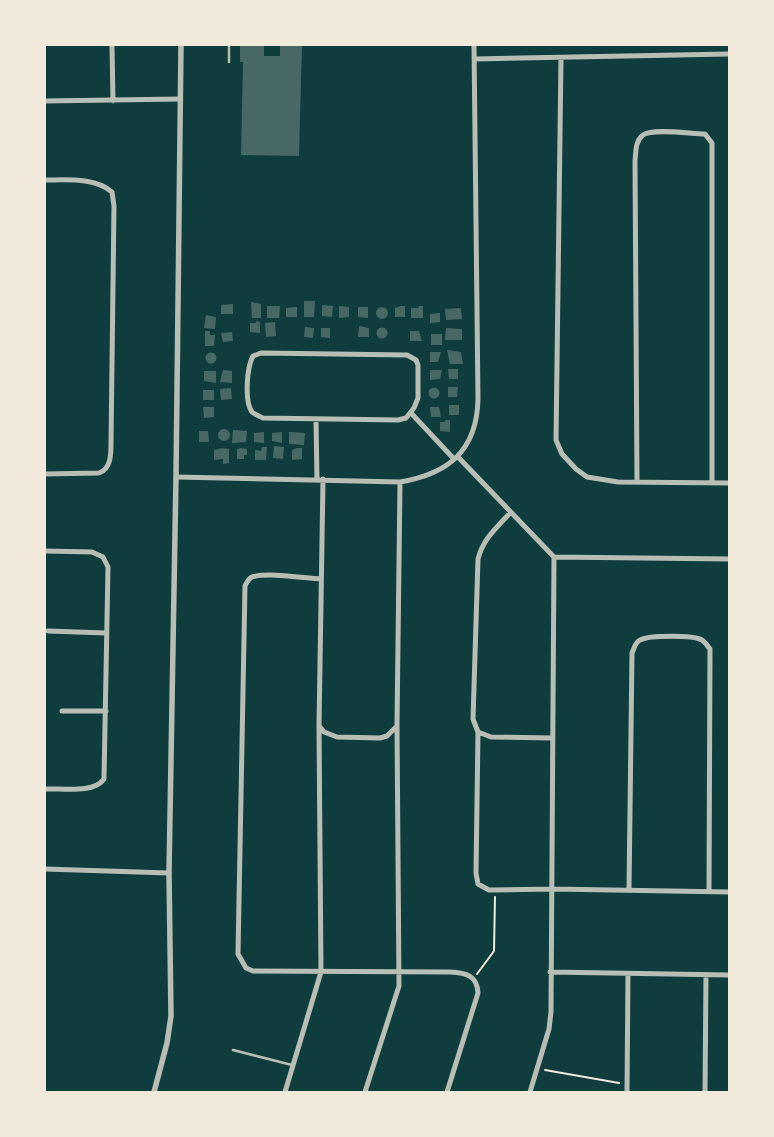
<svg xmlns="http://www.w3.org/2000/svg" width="774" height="1137" viewBox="0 0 774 1137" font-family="'Fira Sans',sans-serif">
	<rect width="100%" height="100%" fill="#0f3d3e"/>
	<path fill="#486865" d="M240,45H264V56H280V45H302L299,156L241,155L243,62H240Z
		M304,301H315L314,317H304Z
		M251,302L261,304V318H252Z
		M233,304V314H221V305Z
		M322,305L333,306L332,317L322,316Z
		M267,306H280L279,318H267Z
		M339,306L349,307V317L339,318Z
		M401,306H405V317H395V308Z
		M419,306H423V318H411V308H418Z
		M297,307V317H286V308Z
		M358,307H368V318L358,317Z
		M376 313a6 6 0 1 1 12 0a6 6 0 1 1-12 0Z
		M461,308L462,319L446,320L445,309Z
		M440,313V322L430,323V314Z
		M206,315L216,317L215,329L204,328Z
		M256,321L260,322V333L250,332V323H256Z
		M275,322L276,336L266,337L265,323Z
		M359,326L369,328V337H358Z
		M305,327L314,328L313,338L304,337Z
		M376.5 333a5.5 5.5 0 1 1 11 0a5.5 5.5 0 1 1-11 0Z
		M321,328H330V338L321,337Z
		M446,328L462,329V340H445Z
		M205,331H210V335H215L214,346H205Z
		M410,331H419L422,341H410Z
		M232,332L233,341L223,342L221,333Z
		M431,334H442V345H431Z
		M447,350L461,352L463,364H450Z
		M430,352H441L438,362H430Z
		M205.5 358a5.5 5.5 0 1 1 11 0a5.5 5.5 0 1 1-11 0Z
		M448,369H458V379H449Z
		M223,370L232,371V383L220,382Z
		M430,370H442L440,379L430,380Z
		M204,371H216V383L204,381Z
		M448,387H458L457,397H448Z
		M428.5 393a5.5 5.5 0 1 1 11 0a5.5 5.5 0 1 1-11 0Z
		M231,388L232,399L221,400L220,389Z
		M203,390H214V400H203Z
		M449,405H459V415H449Z
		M203,407H214V417L204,418Z
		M430,407H439L441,417H431Z
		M446,420H450V432L440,431V422H445Z
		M218 435a6 6 0 1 1 12 0a6 6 0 1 1-12 0Z
		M233,430L247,431L246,442L232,443Z
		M199,431H208L209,442H199Z
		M264,432V443L254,442V433Z
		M282,432V443L272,441V433Z
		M289,432L305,433L304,445L289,444Z
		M274,446L284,447L283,459L273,458Z
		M262,447H267L266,460H255V450L261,451Z
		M222,448L229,449V463L223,464V459L214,460V450Z
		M241,448L247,449V455H244V459H237V449Z
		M297,448H302V459L292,460V450Z"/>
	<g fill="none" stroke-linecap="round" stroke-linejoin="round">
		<path stroke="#f1e9da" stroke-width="2" d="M477,974L494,951L495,897
			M545,1070L619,1083"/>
		<path stroke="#b8beb3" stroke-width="2.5" d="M229,45V62
			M233,1050L292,1065"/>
		<path stroke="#b8beb3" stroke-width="5" d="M112,45L113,101
			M561,58L556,440L562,454L576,469L587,477L618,482L729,483
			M474,59L729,54
			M45,101L180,99
			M45,180C66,180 95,177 112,192L114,206L111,443C111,454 111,469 99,473L45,474
			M261,353L407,355L416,360L418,365V398L414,408L406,418L398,420L263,418C259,416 254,414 252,412C244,401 247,367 253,356Z
			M411,413L454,459
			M316,420L317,479
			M458,457L554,557L729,559
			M176,477L400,482C448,474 477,451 478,399L474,45
			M637,481L635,161C636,152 635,141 643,135C653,128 691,134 705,134L712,143V483
			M510,513C497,527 483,539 478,559L473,719L478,732L491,737L552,738
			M45,551L92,552L103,557L108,567L104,779C94,794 61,788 45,789
			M321,579C303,578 268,572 252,577C248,579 247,582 245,586L238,954L246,968L253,971L450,972C466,973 477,975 478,993L447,1092
			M48,631L106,633
			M62,711H106
			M320,727L324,732L337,737L380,738L387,736L395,728
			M478,732L476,873L478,884L489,890L553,889L729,892
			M45,869L169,873
			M629,890L632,653C634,649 635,642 640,640C650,635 693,635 702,640C706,643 708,646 710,649L709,892
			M550,972L729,975
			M285,1092L321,972L319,726L323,479
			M365,1092L399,986L397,725L400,482
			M530,1092L549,1029L551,1012L554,557
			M627,1092L628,974
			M705,1092L706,975"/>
		<path stroke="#b8beb3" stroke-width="5.5" d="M154,1092L167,1043L171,1016L169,873L176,477L181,45"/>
	</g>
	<rect width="774" height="1137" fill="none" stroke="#f1e9da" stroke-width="92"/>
</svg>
